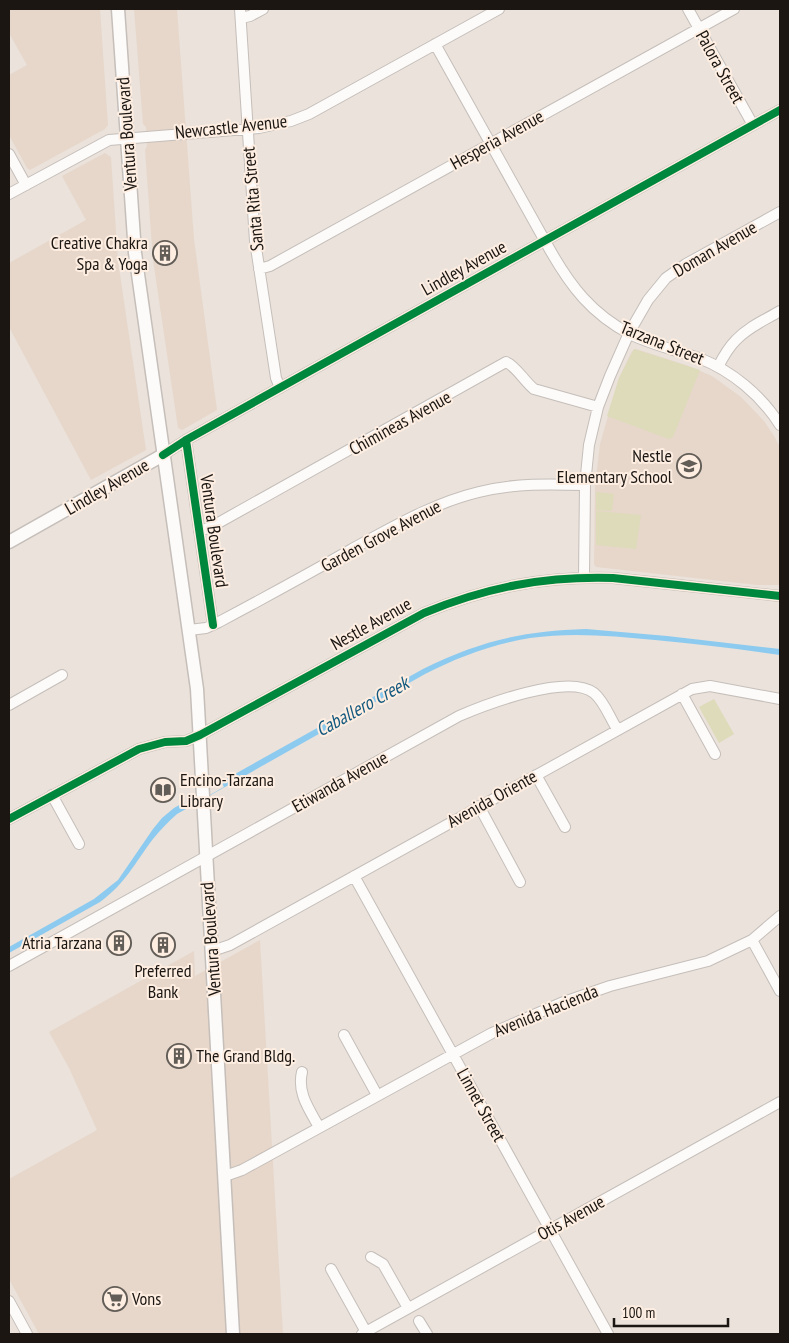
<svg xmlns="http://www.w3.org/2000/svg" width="789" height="1343" viewBox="0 0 789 1343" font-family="'PT Sans Narrow',sans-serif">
	<rect width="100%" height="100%" fill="#eae2db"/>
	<path fill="#e7d7ca" d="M9,9H100L108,125L105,129L30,170L27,168L9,135V75L27,65L9,33Z
		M134,9H177L194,239L217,410L182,430L178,428L153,260L145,150L147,146L146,127L143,124Z
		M105,153L111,157L118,261L146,450L91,480L9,327V263L86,220L62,176Z
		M636,349L686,365L712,376L741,397L764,421L774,436L780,447V585H757L596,567L594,564L595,486L600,444L619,378L632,351Z
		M260,940L283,1334H39L9,1279V1179L97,1130L69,1068L49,1032L194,951L195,976Z"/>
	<path fill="#dddbb9" d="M634,349L700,370L673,437L669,439L607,416L619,378Z
		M596,492L614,494L612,511L596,510Z
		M596,511L641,515L636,549L596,545Z
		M714,699L734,734L719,743L699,707Z"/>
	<path fill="#8ccaef" d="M586,629L667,636L780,649V655C739,649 697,644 655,640C613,636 572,632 530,638C493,644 458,657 425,674L177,814C168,822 160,830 153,839C134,864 126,883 100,902L9,953V947L94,899L118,880L153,829L162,818L174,808L423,669C479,641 523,631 586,629Z"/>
	<path fill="#eae2db" d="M221,781L224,787L187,808L184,802Z"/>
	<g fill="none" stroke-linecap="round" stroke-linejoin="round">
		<defs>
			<path id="minor" d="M240,9L255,241L276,378L280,388
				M688,9L753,125
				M241,18L250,16L263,9
				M435,44L550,250C571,287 592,314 630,334C652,345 676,350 699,358C732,371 761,395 780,425
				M9,154L26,185
				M9,194L109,140L259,128L291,121L309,114L499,9
				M259,269L270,266L734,9
				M718,367C723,357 728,348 736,340C748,327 765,320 780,311
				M186,440L213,625
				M163,455L186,440L310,371L780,110
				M199,531L211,527L506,362C516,366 524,381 534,389L598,407
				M584,577L585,485L589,445L598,407L610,376L629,333L648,300L666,278L686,264L780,212
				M189,630L206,628L219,622C264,598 308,574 352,549C393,527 433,503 479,492C514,483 550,484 585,485
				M682,694L715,754
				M9,705L62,675
				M536,775L565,827
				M52,795L79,844
				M479,806L520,882
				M9,819L139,749L165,742L186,741L200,735L424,613C487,587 545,576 613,578L780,596
				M354,876L608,1334
				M752,940L780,991
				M212,951L230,945L692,689L710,686L780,699
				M9,966L459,716C487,704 568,673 594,693C604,701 610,718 617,729
				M344,1035L377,1095
				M302,1072C297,1093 309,1109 319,1127
				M225,1176L242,1170L492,1033L561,1003L610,986L708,961L752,940L780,916
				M371,1257L383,1264L408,1308
				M331,1269L366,1332
				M9,1301L27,1334
				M419,1321L427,1334
				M362,1334L780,1102"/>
			<path id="major" d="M118,9L135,253L197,689L233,1334
				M9,542L163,455"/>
		</defs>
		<use href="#minor" stroke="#c5beb9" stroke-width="12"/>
		<use href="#major" stroke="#c5beb9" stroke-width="15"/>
		<use href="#minor" stroke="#fcfbfa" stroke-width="10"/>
		<use href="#major" stroke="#fcfbfa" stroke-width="12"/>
		<defs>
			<path id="cycleway" d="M186,440L213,625
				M163,455L186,440L310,371L780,110
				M9,819L139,749L165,742L186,741L200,735L424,613C487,587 545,576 613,578L780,596"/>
		</defs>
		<use href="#cycleway" stroke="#feeee2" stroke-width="11"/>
		<use href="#cycleway" stroke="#00873e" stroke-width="8"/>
	</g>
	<defs>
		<symbol id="building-ring" viewBox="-11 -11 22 22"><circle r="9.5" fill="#feeee2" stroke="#635d58" stroke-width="1.5"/><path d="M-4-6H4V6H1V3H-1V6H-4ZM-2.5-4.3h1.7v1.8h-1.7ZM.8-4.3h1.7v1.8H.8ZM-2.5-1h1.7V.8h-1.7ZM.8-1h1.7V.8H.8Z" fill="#635d58"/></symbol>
		<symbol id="school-ring" viewBox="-11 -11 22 22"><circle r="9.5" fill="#feeee2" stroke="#635d58" stroke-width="1.5"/><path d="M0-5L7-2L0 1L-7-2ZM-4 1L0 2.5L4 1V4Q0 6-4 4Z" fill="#635d58"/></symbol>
		<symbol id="library-ring" viewBox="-11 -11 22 22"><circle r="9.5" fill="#feeee2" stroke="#635d58" stroke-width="1.5"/><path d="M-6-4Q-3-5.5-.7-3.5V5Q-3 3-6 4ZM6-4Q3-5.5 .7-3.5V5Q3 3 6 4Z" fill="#635d58"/></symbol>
		<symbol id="supermarket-ring" viewBox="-11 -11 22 22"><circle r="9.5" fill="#feeee2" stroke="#635d58" stroke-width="1.5"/><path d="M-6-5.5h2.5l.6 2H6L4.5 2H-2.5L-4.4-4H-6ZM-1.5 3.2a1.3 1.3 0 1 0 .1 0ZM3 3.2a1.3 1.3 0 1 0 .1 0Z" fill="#635d58"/></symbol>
	</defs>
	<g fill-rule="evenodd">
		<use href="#building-ring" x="151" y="239" width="28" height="28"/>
		<use href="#school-ring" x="675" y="452" width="28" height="28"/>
		<use href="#library-ring" x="149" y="776" width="28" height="28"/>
		<use href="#building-ring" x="105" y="929" width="28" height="28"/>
		<use href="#building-ring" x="149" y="931" width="28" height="28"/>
		<use href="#building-ring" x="165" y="1042" width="28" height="28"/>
		<use href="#supermarket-ring" x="101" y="1285" width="28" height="28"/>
	</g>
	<g text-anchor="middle" stroke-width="4" stroke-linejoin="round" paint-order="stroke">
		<g font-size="18" fill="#1b1612" stroke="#feeee2">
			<text transform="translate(720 67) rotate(61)" y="6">Palora Street</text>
			<text transform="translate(231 127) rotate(-6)" y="6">Newcastle Avenue</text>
			<text transform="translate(127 134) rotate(-94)" y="6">Ventura Boulevard</text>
			<text transform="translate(497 140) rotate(-29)" y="6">Hesperia Avenue</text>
			<text transform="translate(253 199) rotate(-95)" y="6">Santa Rita Street</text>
			<text transform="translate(715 249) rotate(-30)" y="6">Doman Avenue</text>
			<text transform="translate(464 268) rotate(-29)" y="6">Lindley Avenue</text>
			<text transform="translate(662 343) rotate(22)" y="6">Tarzana Street</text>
			<text transform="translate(400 423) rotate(-29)" y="6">Chimineas Avenue</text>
			<text transform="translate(107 487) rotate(-30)" y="6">Lindley Avenue</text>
			<text transform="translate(214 531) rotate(82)" y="6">Ventura Boulevard</text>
			<text transform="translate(381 536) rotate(-28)" y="6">Garden Grove Avenue</text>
			<text transform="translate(371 624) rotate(-29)" y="6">Nestle Avenue</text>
			<text transform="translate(340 782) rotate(-29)" y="6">Etiwanda Avenue</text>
			<text transform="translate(492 799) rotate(-29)" y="6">Avenida Oriente</text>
			<text transform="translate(211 939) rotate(-94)" y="6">Ventura Boulevard</text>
			<text transform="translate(546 1011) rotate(-22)" y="6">Avenida Hacienda</text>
			<text transform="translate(481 1105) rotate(61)" y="6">Linnet Street</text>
			<text transform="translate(571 1218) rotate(-29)" y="6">Otis Avenue</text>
		</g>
		<g font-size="18" fill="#1b1612" stroke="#feeee2" text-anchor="end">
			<text x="148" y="249">Creative Chakra<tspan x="148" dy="21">Spa &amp; Yoga</tspan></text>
			<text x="672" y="462">Nestle<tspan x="672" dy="21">Elementary School</tspan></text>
			<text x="180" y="786" text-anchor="start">Encino-Tarzana<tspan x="180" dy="21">Library</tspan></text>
			<text x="102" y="949">Atria Tarzana</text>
			<text x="163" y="977" text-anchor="middle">Preferred<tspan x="163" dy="21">Bank</tspan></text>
			<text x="196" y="1062" text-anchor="start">The Grand Bldg.</text>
			<text x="132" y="1305" text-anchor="start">Vons</text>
		</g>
		<g font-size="19" font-style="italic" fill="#13597f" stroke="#feeee2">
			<text transform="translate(362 706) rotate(-29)" y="7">Caballero Creek</text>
		</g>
	</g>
	<rect width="789" height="1343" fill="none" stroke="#1b1612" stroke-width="20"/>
	<path d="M614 1318v8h114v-8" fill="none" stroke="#1b1612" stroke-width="2.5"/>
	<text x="622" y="1318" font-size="15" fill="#1b1612" stroke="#feeee2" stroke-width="4" paint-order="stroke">100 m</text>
</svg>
